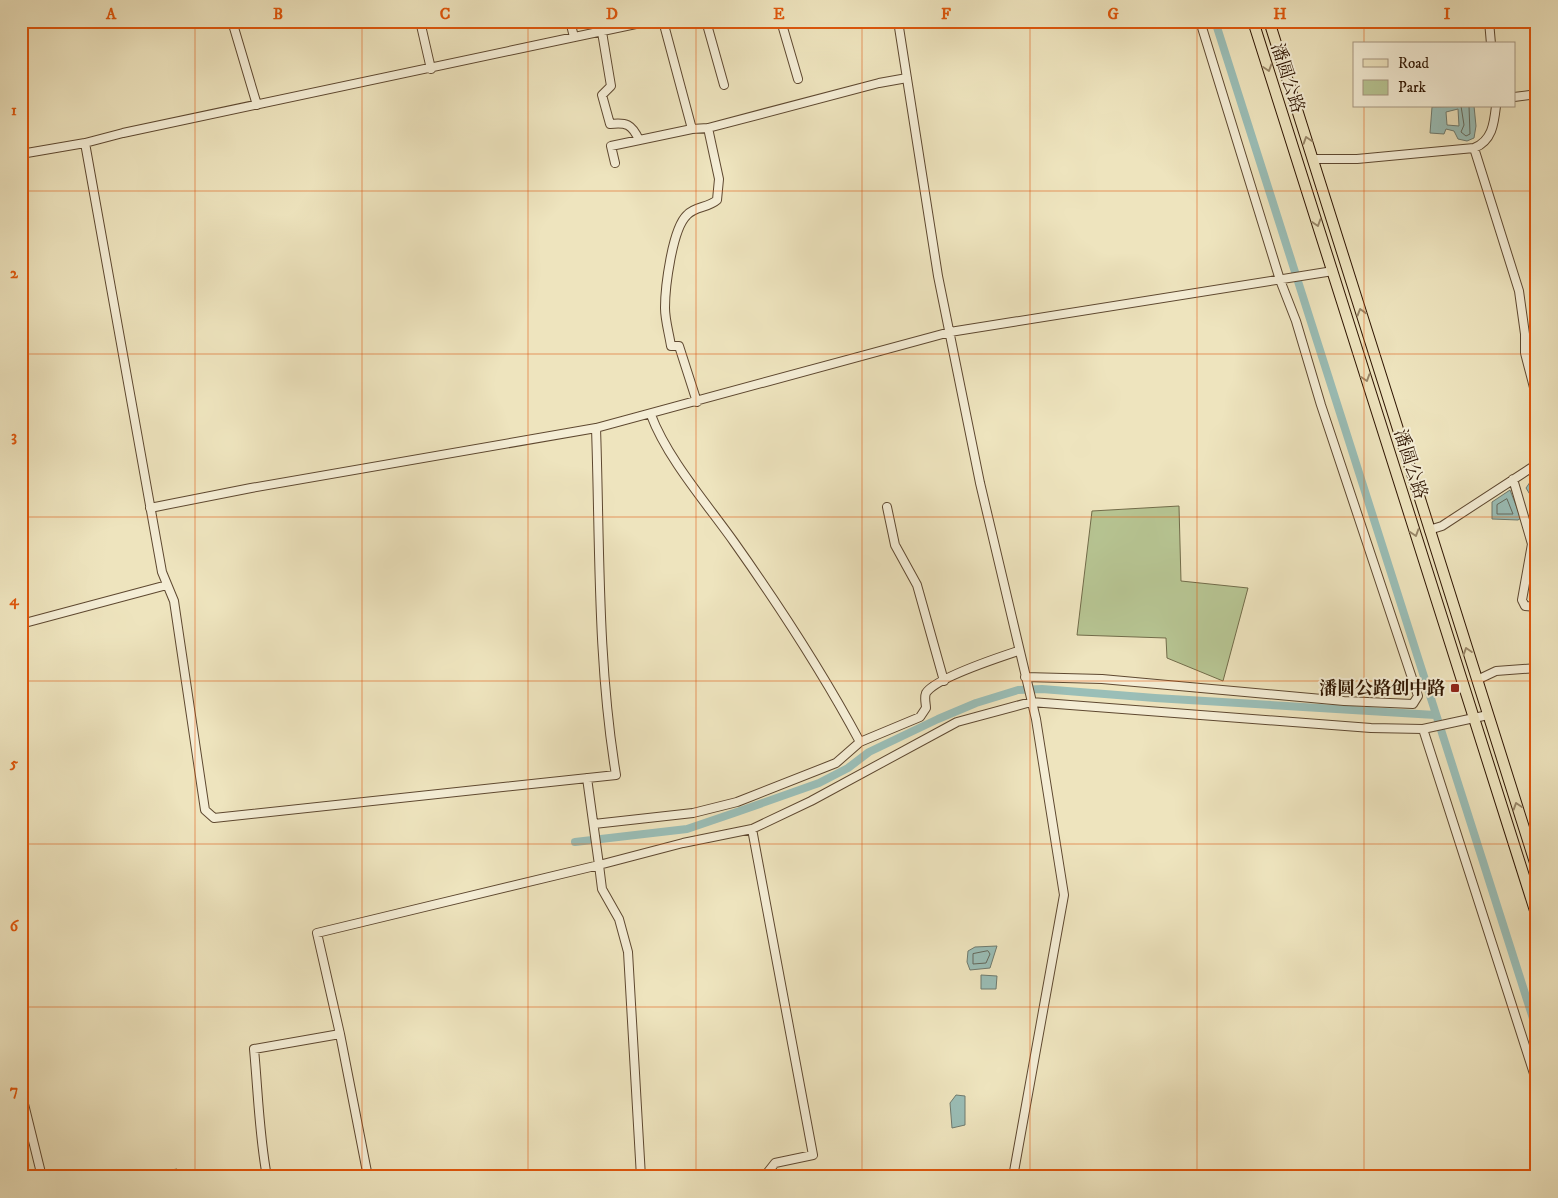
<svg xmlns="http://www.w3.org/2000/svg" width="1558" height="1198" viewBox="0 0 1558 1198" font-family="'IM FELL DW Pica','Noto Serif SC',serif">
	<rect width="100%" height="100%" fill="#eee4be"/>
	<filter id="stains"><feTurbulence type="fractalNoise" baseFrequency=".004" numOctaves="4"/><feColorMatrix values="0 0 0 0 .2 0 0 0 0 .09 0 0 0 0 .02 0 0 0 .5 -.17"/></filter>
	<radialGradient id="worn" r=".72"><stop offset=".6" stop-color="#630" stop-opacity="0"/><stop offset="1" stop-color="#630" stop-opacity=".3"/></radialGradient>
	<path fill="#b7c593" stroke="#726c4a" d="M1179,506L1181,581L1248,588L1223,681L1167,658L1166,638L1077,635L1092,511Z
		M177,1169L178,1177H155L154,1173Z"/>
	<path fill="#9abeb7" stroke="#6f7a6e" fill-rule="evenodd" d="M1474,106L1476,126L1474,138L1467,141L1458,139L1454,131L1446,129L1444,134L1430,133L1432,107ZM1458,109L1459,126L1447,125L1446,112Z
		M1537,472V506L1526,488Z
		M1510,490L1521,518L1518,520L1492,519V502Z
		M997,946L990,968L970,970L967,962L968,951L975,947Z
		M981,975L997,976L996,989H981Z
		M956,1095L965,1096V1125L952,1128L950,1103Z"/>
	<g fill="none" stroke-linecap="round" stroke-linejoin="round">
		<path stroke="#64695c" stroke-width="1" d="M1461,106L1464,125L1461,132L1466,136L1470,134L1469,106
			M1507,499L1513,514H1497V505Z
			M988,951L990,954L986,963L973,964V954Z"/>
		<path stroke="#9abeb7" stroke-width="8" d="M1215,21L1537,1031
			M575,842L687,829L734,813L819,783L848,768L869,752L938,719L976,703L1018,690L1042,689L1155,698L1435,715"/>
		<defs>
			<path id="minor" d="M232,21L257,105
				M420,21L431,69
				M570,21L574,37
				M663,21L692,129L708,128L879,83L907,78
				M706,21L724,85
				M781,21L798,79
				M898,21L938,276L980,483L1036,719L1064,895L1013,1177
				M1489,21L1491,44
				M602,32L611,86L602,95L610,124C626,122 632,124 639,140
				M1514,97L1537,94
				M85,143L162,572L174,601L205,810L214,818L616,775C597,661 600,543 596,428
				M1474,148L1519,291L1525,334V353L1537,399
				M21,154L85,143L123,133L650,21
				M1313,159H1357L1474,148C1492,141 1494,124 1496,106
				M615,163L611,146L692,129
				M697,402L679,346H671C669,333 665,320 665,308C665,288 672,229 687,215C695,206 708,208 717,200L719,179L708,128
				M651,415C667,458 707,504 734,542C780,607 823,673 860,742
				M1513,479L1532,544L1522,600L1525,606L1537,607
				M887,507L895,545L917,585L944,681
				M150,508L251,488L596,428L950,332L1333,271
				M1429,530L1442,526L1537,464
				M21,624L167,585
				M1025,677L1102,679L1344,701L1413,704L1418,696L1321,405L1296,321L1280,280L1200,21
				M1477,680L1496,671L1537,668
				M1488,715L1423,729L1537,1083
				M594,824L693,813L737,802L836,763L860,742L920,717L926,708C926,704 924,698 926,693C935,678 1000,657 1018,651
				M752,829L813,1155L775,1163L764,1177
				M21,1092L42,1177
				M267,1177C259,1134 258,1091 254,1049L340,1034
				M368,1177L340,1034L317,933L599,865L587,778
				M641,1177L628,952L619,919L602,889L599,865L683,843L752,829L811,801L957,722L1031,702L1371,728L1423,729"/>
			<path id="major" d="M1253,21L1537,917
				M1269,21L1537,869"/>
		</defs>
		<use href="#minor" stroke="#5e4830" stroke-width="10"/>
		<use href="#major" stroke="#2e1400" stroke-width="12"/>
		<use href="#minor" stroke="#f4edd5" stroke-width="8"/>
		<use href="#major" stroke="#eee4be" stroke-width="10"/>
	</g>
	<defs><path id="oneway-chevron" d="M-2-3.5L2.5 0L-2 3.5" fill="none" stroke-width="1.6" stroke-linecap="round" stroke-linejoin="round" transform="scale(1.25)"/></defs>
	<g stroke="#988668">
		<use href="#oneway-chevron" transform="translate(1268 68) rotate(72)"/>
		<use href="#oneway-chevron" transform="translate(1307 140) rotate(-108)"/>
		<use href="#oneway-chevron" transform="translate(1317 223) rotate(72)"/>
		<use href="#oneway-chevron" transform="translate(1361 312) rotate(-107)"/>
		<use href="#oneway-chevron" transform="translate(1366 378) rotate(72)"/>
		<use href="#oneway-chevron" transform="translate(1415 533) rotate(72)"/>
		<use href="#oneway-chevron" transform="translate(1467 651) rotate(-108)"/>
		<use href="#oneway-chevron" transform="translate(1517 806) rotate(-108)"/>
	</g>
	<path fill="none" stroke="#df560b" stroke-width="1" stroke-opacity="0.55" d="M195,21V1177M362,21V1177M528,21V1177M696,21V1177M862,21V1177M1030,21V1177M1197,21V1177M1364,21V44M1364,106V1177M21,191H1537M21,354H1537M21,517H1537M21,681H1537M21,844H1537M21,1007H1537"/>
	<rect fill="#8f2418" stroke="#f4edd5" stroke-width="2" x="1450" y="683" width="10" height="10" rx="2.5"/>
	<g text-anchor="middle" stroke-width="4" stroke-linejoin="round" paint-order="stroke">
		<g font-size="18" fill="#2e1400" stroke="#f4edd5">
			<text transform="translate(1288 78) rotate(72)" y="6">潘圆公路</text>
			<text transform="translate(1411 464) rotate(72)" y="6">潘圆公路</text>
		</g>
		<g font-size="18" font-weight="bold" fill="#2e1400" stroke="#f4edd5" text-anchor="end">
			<text x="1445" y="694">潘圆公路创中路</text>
		</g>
	</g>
	<rect width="1558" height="1198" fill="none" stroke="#eee4be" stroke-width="55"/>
	<rect x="1353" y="42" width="162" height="65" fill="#f4edd5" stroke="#a59680"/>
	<rect x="1363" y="59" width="25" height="8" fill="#eee4be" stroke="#a59680"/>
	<text x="1398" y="68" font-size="15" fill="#2e1400">Road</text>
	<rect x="1363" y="80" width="25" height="15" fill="#b7c593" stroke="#a59680"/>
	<text x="1398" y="92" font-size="15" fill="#2e1400">Park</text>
	<rect x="28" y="28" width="1502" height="1142" fill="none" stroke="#df560b" stroke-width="2"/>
	<g font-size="16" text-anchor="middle" font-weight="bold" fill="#df560b">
		<text x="111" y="19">A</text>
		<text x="278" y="19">B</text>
		<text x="445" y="19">C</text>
		<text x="612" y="19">D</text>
		<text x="779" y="19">E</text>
		<text x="946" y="19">F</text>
		<text x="1113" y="19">G</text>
		<text x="1280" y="19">H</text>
		<text x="1447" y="19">I</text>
		<text x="14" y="115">1</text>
		<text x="14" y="278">2</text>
		<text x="14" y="441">3</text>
		<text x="14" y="605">4</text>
		<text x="14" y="768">5</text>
		<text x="14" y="931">6</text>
		<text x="14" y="1095">7</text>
	</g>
	<rect width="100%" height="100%" filter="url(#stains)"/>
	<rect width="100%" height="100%" fill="url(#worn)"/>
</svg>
